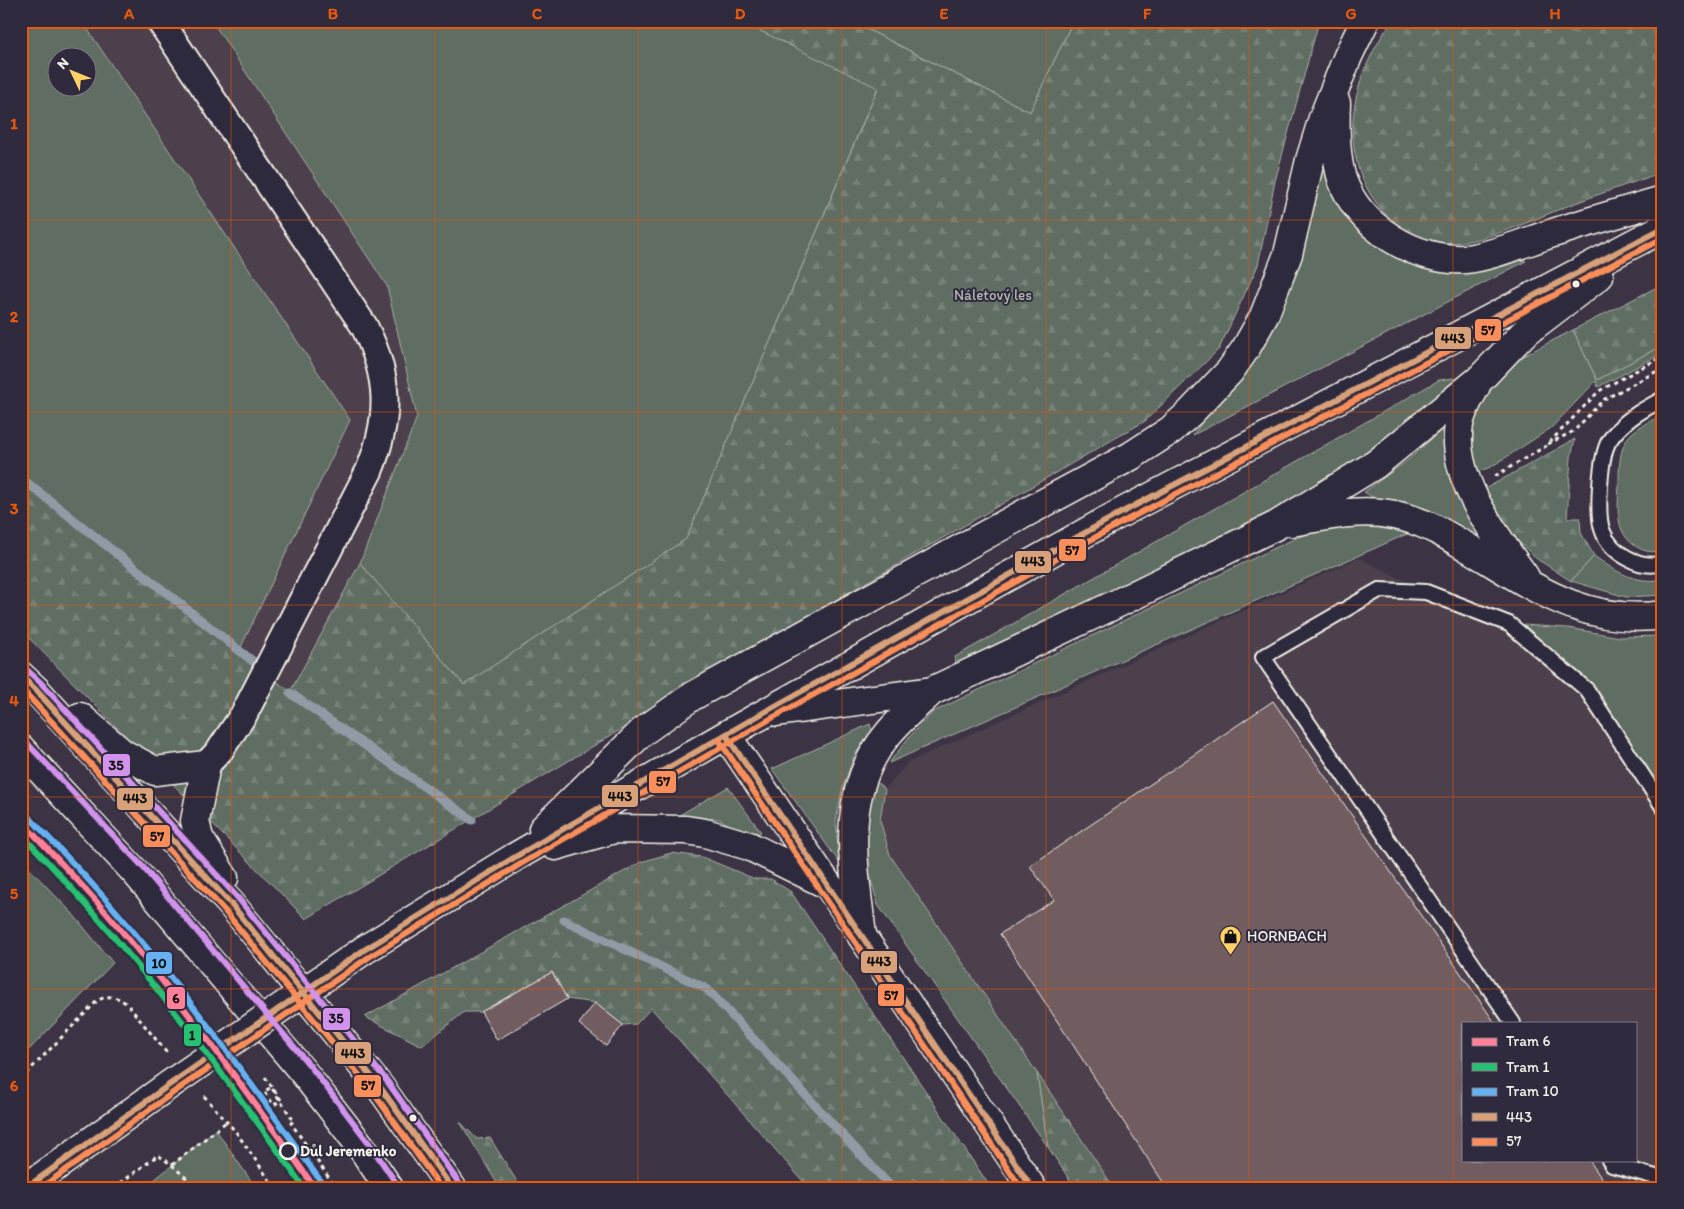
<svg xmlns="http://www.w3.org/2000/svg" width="1684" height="1209" viewBox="0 0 1684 1209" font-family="Itim,sans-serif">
	<defs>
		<pattern id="forest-firs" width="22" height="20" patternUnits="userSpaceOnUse" patternTransform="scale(1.25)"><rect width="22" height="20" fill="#5f6d63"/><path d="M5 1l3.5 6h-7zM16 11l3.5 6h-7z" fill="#778279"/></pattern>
	</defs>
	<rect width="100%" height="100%" fill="#3c3444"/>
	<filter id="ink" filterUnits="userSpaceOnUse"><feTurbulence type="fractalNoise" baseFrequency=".02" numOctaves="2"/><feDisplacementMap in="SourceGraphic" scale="10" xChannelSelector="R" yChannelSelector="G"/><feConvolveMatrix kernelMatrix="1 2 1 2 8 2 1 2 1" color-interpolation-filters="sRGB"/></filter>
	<g filter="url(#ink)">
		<path fill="#4c404c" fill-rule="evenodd" d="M82,21H212L387,286L417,417L360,563L290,693L190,801L239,651L350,420Z
			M1359,558L1534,645L1587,690L1663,807V1188H1114L890,855L880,820L885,789L909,762ZM1463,1023H1635V1160H1463Z"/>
		<path fill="#5f6d63" stroke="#aaafa6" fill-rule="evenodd" d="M21,21H82L350,420L239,651L21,475ZM58,58H88V88H58Z
			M212,21H740L878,87L686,540L464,685L360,563L417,417L387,286Z
			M851,21H1073L1030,112Z
			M1322,163L1340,207L1365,235L1408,262L1443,272L1510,259L1526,261L1193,435L1219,398L1289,288L1309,225Z
			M1573,330L1597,380L1663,345V353L1598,387L1596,381L1551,428L1491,467L1477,472L1469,443L1477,409L1498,375L1525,355Z
			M1454,378L1453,385L1386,443L1330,480L1243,530L956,665L955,657L1439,380Z
			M1663,415V550C1653,553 1645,552 1637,547C1614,533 1618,508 1619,484C1619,469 1619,451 1627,439C1635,427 1651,421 1663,415Z
			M1447,425L1445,453L1463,509L1480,537L1408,503L1374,498L1364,492L1408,460Z
			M1348,524L1385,525L1407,534L889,763L909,737L933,712L1298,537Z
			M1594,556C1615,571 1636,585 1663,579V595L1626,597L1571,581Z
			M1509,624L1568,628L1620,637L1663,636V803L1587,690Z
			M870,724L872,731L854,756L842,790L836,821L839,862L772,769Z
			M875,781L885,789L880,820L890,855L1037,1073L1048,1147L878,905L866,862L867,819Z
			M728,787L761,832L751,837L719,819L676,817Z
			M21,860L72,913L113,963L21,1058Z
			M216,1130L256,1188H144Z"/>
		<path fill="url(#forest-firs)" stroke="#aaafa6" d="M740,21H851L1030,112L1073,21H1319L1275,181L1258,265L1219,349L1145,421L834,601L306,919L21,630V475L290,692L360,563L464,685L686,539L878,88Z
			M1392,21H1663V172C1632,183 1601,193 1570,205C1534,219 1486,243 1448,243C1404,243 1367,203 1357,163C1344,112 1362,63 1392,21Z
			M1663,284V345L1597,380L1573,330Z
			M1575,439L1571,457L1567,518H1580L1581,533L1594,556L1571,581L1537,559L1503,527L1483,490Z
			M671,853L702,857L755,879H771L791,892L991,1188H809L651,1008L636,1024L623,1025L595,1003L567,999L552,972L481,1012H464L422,1046L365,1017L641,862Z
			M1037,1073L1114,1188H1075L1048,1147Z
			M460,1122L477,1139L490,1138L521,1188H500Z"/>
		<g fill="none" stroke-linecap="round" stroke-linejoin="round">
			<path stroke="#919ba6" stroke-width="9" d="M21,478L264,670
				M290,693L472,820
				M564,920L707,989L892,1188"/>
		</g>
		<path fill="#715b60" stroke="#f4f1e8" d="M1273,701L1495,1023H1463V1160H1589L1608,1188H1167L1000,934L1054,900L1030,866Z
			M552,972L567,999L497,1040L481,1012Z
			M595,1003L623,1025L606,1046L579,1024Z"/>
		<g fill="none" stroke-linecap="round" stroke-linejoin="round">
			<defs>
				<path id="service" d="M1663,399C1642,410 1622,421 1609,441C1600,456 1596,516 1603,532C1611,553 1640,570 1663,563
					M1513,1023L1263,657L1379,590L1426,592L1509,624L1587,690L1663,807
					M1609,1160L1612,1165L1663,1179"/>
				<path id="minor" d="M160,21L364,326C390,377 391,417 369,471L244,714L220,750L206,765"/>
				<path id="primary" d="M1336,103C1335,128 1335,155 1342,179C1358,227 1416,262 1465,259C1490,257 1525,242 1550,234C1587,222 1625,211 1663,200
					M1476,386C1469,399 1461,411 1459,425C1450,478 1496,536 1525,577
					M1292,522C1326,516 1360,508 1394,515C1422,520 1445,534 1470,549C1532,586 1585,626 1663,615
					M777,712L932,691L1116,604L1277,525L1376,464L1480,379L1523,334L1599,276
					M726,735L860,932
					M543,829L642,732L691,697L1027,512L1131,456L1171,430L1191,412L1230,371L1246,348L1264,316L1288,254L1310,160L1323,118L1348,56L1365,21
					M555,846L614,829L686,830L705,833L749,846L826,884
					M862,936C854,865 838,794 888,734C901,718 917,705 932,691
					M364,950L515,857L726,735L1115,516L1663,228
					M26,1188L169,1085"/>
				<path id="trunk" d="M21,676L35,689L231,904L380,1087L452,1188
					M80,717L122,753L155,771L206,765L195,821L199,838L224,878
					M21,749L136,873L304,1073L362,1148L389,1188
					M862,936L1032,1188"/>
			</defs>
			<use href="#service" stroke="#f4f1e8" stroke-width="18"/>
			<use href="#minor" stroke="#f4f1e8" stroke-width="30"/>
			<use href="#primary" stroke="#f4f1e8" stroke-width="31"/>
			<use href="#trunk" stroke="#f4f1e8" stroke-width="31"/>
			<path stroke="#f4f1e8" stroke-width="3" stroke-dasharray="4 4" stroke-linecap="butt" d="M1548,444L1574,431L1603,400L1663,368
				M1495,476L1546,446L1599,391L1663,356
				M265,1077L281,1100L274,1105L264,1092L271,1087L294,1121L291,1123L336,1188
				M21,1079L97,1001C109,994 116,996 127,1004L167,1053
				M204,1096L236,1132L275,1188
				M172,1165L226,1122
				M114,1188L158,1155L172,1165L197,1188"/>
			<use href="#service" stroke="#2f2a3d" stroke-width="14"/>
			<use href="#minor" stroke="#2f2a3d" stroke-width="26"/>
			<use href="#primary" stroke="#2f2a3d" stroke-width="28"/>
			<use href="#trunk" stroke="#2f2a3d" stroke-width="28"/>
			<defs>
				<path id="primary-bridge" d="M169,1085L364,950"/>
			</defs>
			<use href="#primary-bridge" stroke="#f4f1e8" stroke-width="31" stroke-linecap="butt"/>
			<use href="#primary-bridge" stroke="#2f2a3d" stroke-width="28"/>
			<defs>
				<path id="bus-1" d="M21,676L35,689L231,904L380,1087L452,1188
					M726,735L1032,1188
					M26,1188L169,1085L364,950L515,857L761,714L1115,516L1663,228"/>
				<path id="bus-2" d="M21,688L224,910L373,1092L441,1188
					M719,740L1021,1188
					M41,1188L174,1092L369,957L519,865L765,722L1119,524L1663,238"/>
				<path id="bus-3" d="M27,670L41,683L238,898L387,1081L459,1183
					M27,743L143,867L311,1067L369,1143L396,1183"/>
			</defs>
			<use href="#bus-1" stroke="#2f2a3d" stroke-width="10"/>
			<use href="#bus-2" stroke="#2f2a3d" stroke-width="10"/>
			<use href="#bus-3" stroke="#2f2a3d" stroke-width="10"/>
			<use href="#bus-1" stroke="#d9a179" stroke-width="6"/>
			<use href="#bus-2" stroke="#fa8e5a" stroke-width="6"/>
			<use href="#bus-3" stroke="#d193ec" stroke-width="6"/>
			<defs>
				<path id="tram-1" d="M21,821C51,852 81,883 109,916C183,1002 249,1095 315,1188"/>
				<path id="tram-2" d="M21,834C127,943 217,1064 304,1188"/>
				<path id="tram-3" d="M27,815C57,846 87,877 115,910C190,997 256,1090 322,1183"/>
			</defs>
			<use href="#tram-1" stroke="#2f2a3d" stroke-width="10"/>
			<use href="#tram-2" stroke="#2f2a3d" stroke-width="10"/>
			<use href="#tram-3" stroke="#2f2a3d" stroke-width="10"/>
			<use href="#tram-1" stroke="#ff8098" stroke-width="6"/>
			<use href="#tram-2" stroke="#26c172" stroke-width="6"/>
			<use href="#tram-3" stroke="#66b1f2" stroke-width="6"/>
		</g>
	</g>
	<path fill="none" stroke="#e8590c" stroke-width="1" stroke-opacity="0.55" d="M231,21V1188M435,21V1188M638,21V1188M842,21V1188M1046,21V1188M1249,21V1188M1453,21V1188M21,220H1663M21,412H1663M21,605H1663M21,797H1663M21,989H1663"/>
	<defs>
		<symbol id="shop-pin" viewBox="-11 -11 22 30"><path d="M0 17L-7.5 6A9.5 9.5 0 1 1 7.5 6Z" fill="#ffd166" stroke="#2f2a3d"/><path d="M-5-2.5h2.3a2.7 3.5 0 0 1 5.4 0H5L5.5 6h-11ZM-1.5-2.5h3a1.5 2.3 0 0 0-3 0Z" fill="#111"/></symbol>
	</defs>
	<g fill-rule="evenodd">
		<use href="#shop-pin" x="1218" y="924" width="25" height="34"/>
	</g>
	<g fill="#f4f1e8" stroke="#2f2a3d" stroke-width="2">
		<circle cx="1576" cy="284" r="4.5"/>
		<circle cx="413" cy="1118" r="4.5"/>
	</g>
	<circle fill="#2f2a3d" stroke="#f4f1e8" stroke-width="2.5" cx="288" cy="1151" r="8"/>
	<g text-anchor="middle" stroke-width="4" stroke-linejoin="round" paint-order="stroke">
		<g font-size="15" fill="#b1b6ac" stroke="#2f2a3d">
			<text x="993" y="300">Náletový les</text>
		</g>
		<g font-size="15" fill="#f4f1e8" stroke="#2f2a3d" text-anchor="start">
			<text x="1247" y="941">HORNBACH</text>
		</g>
		<g font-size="15" font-weight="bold" fill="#f4f1e8" stroke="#2f2a3d" text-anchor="start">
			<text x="300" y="1156">Důl Jeremenko</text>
		</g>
	</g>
	<g stroke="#2f2a3d" stroke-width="2">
		<rect x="1474" y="318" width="28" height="24" rx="5" fill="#fa8e5a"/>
		<rect x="1434" y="326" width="38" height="24" rx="5" fill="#d9a179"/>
		<rect x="1058" y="538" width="29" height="24" rx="5" fill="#fa8e5a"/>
		<rect x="1014" y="550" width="38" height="24" rx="5" fill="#d9a179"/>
		<rect x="102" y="753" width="29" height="24" rx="5" fill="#d193ec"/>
		<rect x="648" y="770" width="29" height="24" rx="5" fill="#fa8e5a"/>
		<rect x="601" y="784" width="38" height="24" rx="5" fill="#d9a179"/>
		<rect x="116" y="787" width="38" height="24" rx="5" fill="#d9a179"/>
		<rect x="142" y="824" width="29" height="24" rx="5" fill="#fa8e5a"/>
		<rect x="860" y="950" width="38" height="24" rx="5" fill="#d9a179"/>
		<rect x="145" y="951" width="28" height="24" rx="5" fill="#66b1f2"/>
		<rect x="877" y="983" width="28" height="24" rx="5" fill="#fa8e5a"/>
		<rect x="166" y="986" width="20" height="24" rx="5" fill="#ff8098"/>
		<rect x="322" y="1007" width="29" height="24" rx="5" fill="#d193ec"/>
		<rect x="183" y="1023" width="19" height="24" rx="5" fill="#26c172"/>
		<rect x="334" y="1041" width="38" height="24" rx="5" fill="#d9a179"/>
		<rect x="353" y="1074" width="29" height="24" rx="5" fill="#fa8e5a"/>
	</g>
	<g font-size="14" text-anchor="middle" font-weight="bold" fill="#111">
		<text x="1488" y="335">57</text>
		<text x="1453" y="343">443</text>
		<text x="1072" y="555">57</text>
		<text x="1033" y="566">443</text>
		<text x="116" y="770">35</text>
		<text x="663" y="786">57</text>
		<text x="620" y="801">443</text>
		<text x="135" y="803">443</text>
		<text x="157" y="841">57</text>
		<text x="879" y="966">443</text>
		<text x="159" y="968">10</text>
		<text x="891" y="1000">57</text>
		<text x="176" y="1003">6</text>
		<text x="336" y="1023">35</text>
		<text x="192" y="1040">1</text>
		<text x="353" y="1058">443</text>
		<text x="368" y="1090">57</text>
	</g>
	<rect width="1684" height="1209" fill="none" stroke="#2f2a3d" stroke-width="55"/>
	<rect x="1462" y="1022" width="175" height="140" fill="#2f2a3d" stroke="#7e7a81"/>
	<rect x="1472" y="1038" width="25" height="8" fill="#ff8098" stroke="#7e7a81"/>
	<text x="1506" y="1046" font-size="15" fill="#f4f1e8">Tram 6</text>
	<rect x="1472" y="1063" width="25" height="8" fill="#26c172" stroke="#7e7a81"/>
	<text x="1506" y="1072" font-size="15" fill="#f4f1e8">Tram 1</text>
	<rect x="1472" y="1088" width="25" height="8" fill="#66b1f2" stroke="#7e7a81"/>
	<text x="1506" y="1096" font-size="15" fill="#f4f1e8">Tram 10</text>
	<rect x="1472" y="1113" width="25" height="8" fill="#d9a179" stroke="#7e7a81"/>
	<text x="1506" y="1122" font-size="15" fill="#f4f1e8">443</text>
	<rect x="1472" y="1138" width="25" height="8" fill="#fa8e5a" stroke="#7e7a81"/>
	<text x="1506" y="1146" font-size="15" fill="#f4f1e8">57</text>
	<g transform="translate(72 72) rotate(313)"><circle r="24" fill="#2f2a3d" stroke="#7e7a81"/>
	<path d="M0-4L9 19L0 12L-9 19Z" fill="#ffd166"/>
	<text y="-8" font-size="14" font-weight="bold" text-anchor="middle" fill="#f4f1e8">N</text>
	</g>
	<rect x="28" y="28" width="1628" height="1154" fill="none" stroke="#e8590c" stroke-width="2"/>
	<g font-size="16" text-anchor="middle" font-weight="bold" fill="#e8590c">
		<text x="129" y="19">A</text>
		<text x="333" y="19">B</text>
		<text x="537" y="19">C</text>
		<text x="740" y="19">D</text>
		<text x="944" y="19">E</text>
		<text x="1147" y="19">F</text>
		<text x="1351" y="19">G</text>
		<text x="1555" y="19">H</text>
		<text x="14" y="129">1</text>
		<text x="14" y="322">2</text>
		<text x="14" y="514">3</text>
		<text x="14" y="706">4</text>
		<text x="14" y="899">5</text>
		<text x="14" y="1091">6</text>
	</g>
</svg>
